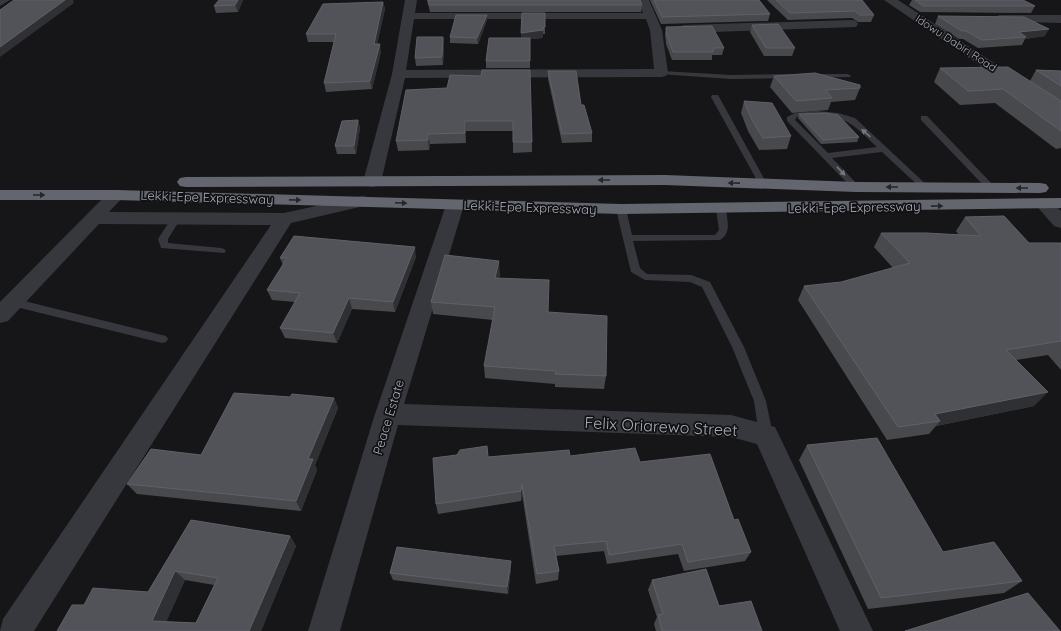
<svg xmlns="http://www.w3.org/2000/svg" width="1061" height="631" viewBox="0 0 1061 631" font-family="Quicksand,sans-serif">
	<rect width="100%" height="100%" fill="#161618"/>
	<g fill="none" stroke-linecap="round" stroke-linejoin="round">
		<path fill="#37383d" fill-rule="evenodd" d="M661,71L731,75L788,74L791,76L788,78L731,79L659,74L658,73Z
			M848,74L851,76L850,77L810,78L807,76L810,74Z
			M712,95H718L767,184L766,186H760L759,184L711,97Z
			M817,111L838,113L855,118L930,188L929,190H923L882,152L832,158L860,187L856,190L853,189L787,121V117L795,113ZM810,116C846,114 852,124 877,147L828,153L795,120L797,117Z
			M921,116H927L994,186V190H988L921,120Z
			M621,206L626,209L632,235H715L719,230L716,209L721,206L726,209C727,220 732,233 720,240L633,241L640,268L647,274L691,275L710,282L744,347L766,401L773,435L771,439L766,441L761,439L759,435L754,401L732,347L702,287L690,282L645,280L631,272L616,209Z
			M176,215L181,218L168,239V243L221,248L224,249L226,251L224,253L161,248L158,239L173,216Z
			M12,298L162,335L166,336L168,339L166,342L162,343L8,305L7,302L8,299Z"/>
		<path fill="#37383d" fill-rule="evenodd" d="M0,0H10L0,6Z
			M405,0H417L415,13H643L637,0H649L662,30L668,73L666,76L661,77L405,78L381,182L378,186L372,187L366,186L363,182L392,74ZM414,19H646L650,30L654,69L406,70Z
			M884,0H898L1061,107V119L1056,117Z
			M999,15H1061V23L995,21L993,19Z
			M852,20L856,21L858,24L856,27L683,33L677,29L683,25Z
			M116,190L122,191L125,195L109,212L284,213L362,196L368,197L371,201L368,205L291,223L34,631H0L3,619L271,225L99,224L8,321L0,323V302L110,191Z
			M1043,198L1049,199L1061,211V228L1054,226L1034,203L1037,199Z
			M455,200L461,201L464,205L404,404L731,415L775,427L873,631H840L757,444L731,437L398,425L340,631H308L375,414L446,205L449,201Z"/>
		<path fill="#63666e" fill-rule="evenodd" d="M665,175L856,182L1040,183L1046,184L1049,188L1046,192L1040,193L856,192L665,185L186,187L180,186L177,182L180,178L186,177Z
			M0,190H116L621,204L1061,198V208L621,214L116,200H0Z"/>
	</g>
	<path fill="#47494d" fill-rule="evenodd" d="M219,0H243L238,12L216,13L214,6Z
		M427,0H640L642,5L641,12H430Z
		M650,0H728L770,14L768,21L661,24Z
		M767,0H862L874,15L871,22H858L852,18L788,20Z
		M912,0H1023L1035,6L1031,13L920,12L909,5Z
		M383,2L385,9L377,44L381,52L372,89L326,92L324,83L334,42H308L306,34Z
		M545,13V34H543V38L530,39V68H486V61L521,38Z
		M487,15V20L478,44L450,43V37Z
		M938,16L1045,36L1025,39L1022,45L978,48L963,39H959L935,24Z
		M752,25L795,48L792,56H764L750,32Z
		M666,27L724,48L722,55H712V60H672L666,44L665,34Z
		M443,37L444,45L443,65L416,66L415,58Z
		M940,68L1030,81L1036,70L1061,71V148L1056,149L995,103L960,105L934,82Z
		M548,71L581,105L592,133V142L562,143L548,79Z
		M481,76L532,142V152L513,153V131H466V143L430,144L429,150L398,151L396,141L447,88Z
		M774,76L860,88L855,100L831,102L828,110L792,113L770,87Z
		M744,101L791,136L787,149L759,150L748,131L741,113Z
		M799,114L859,137L857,142L821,144L798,118Z
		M358,120L360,128L356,154H337L335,146Z
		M965,217L1029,243H1061V370L1048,355L1016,360L1034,406L936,426L929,434L887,440L798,300L804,286L841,282L893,268L874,247L881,233L959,235L956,231Z
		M416,257L395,312L352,309L337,343L285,338L280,328L295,302L272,300L267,290L283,265L280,258Z
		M500,274L499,278L548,312L606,376L604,389L555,387V384L485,378L484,366L493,320L433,314L431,302Z
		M290,397L334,398L338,408L315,465L317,470L301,511L137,494L127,484L201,455Z
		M807,445L943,552L1022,581L1004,593L868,609L799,460Z
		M570,456L640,462L734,520L751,552L745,561L684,571L678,554L607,564L604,551L556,556L559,571L558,580L536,584L522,494L521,501L438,514L436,504L488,457Z
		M191,520L290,536L296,546L261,631H57L84,605L148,592ZM185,580L214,585L196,623L166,622Z
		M511,561V568L508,594L393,580L390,573Z
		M652,580L719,606L762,631H656L654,624L657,617L648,590Z"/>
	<path fill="#2f3033" d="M65,0H73L74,3L0,57V47Z
		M238,0H243L238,12L235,5Z
		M383,2L385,9L375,52L374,44Z
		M487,15V20L478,44L477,38Z
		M1049,29L1045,36L1025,39L1026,37L1019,32Z
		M543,30V38L521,40V33Z
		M443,37L444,45L443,65L442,57Z
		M380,44L381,52L372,89L370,81Z
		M358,120L360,128L356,154L354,146Z
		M465,121L466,131V143L465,133Z
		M428,134L430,144L429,150L428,140Z
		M415,247L416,257L395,312L393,302Z
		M499,261L500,274L496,291L495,278Z
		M349,298L352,309L337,343L333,333Z
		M1048,392L1034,406L936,426L940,421L935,414Z
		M334,398L338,408L315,465L317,470L301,511L296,501L308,459Z
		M522,484V494L521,501V491Z
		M290,536L296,546L261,631H249Z
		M511,561V568L508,594L507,587Z
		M175,571L185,580L163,629L152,621Z"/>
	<path fill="#525359" stroke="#5f6168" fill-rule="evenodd" d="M14,0H65L0,47V10Z
		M219,0H238L235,5L214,6Z
		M428,0H640L642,5H429Z
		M654,0H759L770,14L662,17Z
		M776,0H862L874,15H860L855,11L790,13Z
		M915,0H1023L1035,6H923Z
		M383,2L374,44H380L370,81L324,83L336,34H306L323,4Z
		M522,13H545V27H543V30L521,33Z
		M456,15H487L477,38L450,37Z
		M938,16L1024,17L1049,29L1019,32L1026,37L982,40L966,31H962Z
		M778,24L795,48H766L752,25Z
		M712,26L724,48H714L713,52H673L667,36L666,27Z
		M417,37H443L442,57L415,58Z
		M489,38H530V61H486Z
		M1008,67L1061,101V131L1003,89L968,91L940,68Z
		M482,70H530L532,142H513V121H465V133L428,134V140L396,141L406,90L447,88L450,75L481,76Z
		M1036,70L1061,71V86Z
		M548,71H576L581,105H584L592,133L562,134Z
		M815,73L860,85V88L825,90L832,98L796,101L774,76Z
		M744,101L772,103L791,136L763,138L751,118Z
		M826,113L838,115L859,137L823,140L799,114Z
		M358,120L354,146H335L342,121Z
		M1004,216L1029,243H1061V341L1006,350L1048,392L935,414L940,421L898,427L804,286L841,282L910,263L881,233H926L981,236L965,217Z
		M294,236L415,247L393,302L349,298L333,333L280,328L300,293L267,290L287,258H280Z
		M445,255L499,261L495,278L549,280L548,312L607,316L606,376L555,374L556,371L484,366L495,307L431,302Z
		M234,393L290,397L292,394L334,398L308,459H313L296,501L127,484L151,449L201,455Z
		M877,438L943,552L994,542L1022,581L881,598L807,445Z
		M487,446L488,457L569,450L570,456L635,448L640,462L710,454L734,520L738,519L751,552L688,562L682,544L609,555L606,541L554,546L559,571L537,574L522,484L521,491L436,504L433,458L457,455L460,450Z
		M191,520L290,536L249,631H57L72,605H84L93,588L148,592ZM175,571L218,578L196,623L152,621Z
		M397,547L511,561L507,587L390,573Z
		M706,569L719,606L751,601L762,631H662L658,615L663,614L652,580Z
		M1028,593L1060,631H905Z"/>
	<defs><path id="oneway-solid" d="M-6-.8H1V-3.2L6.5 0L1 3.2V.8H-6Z"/></defs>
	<g fill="#757881">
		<use href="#oneway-solid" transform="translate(866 133) rotate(-138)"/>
		<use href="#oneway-solid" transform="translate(841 171) rotate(46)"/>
	</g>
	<g fill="#26262a">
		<use href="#oneway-solid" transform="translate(604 180) rotate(180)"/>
		<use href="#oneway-solid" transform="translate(734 183) rotate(-179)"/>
		<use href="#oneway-solid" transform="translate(892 187) rotate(-180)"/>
		<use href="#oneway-solid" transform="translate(1022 188) rotate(-180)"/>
		<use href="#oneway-solid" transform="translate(39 195)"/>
		<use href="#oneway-solid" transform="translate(295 200) rotate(1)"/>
		<use href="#oneway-solid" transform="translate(401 203) rotate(2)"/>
		<use href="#oneway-solid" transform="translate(937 206) rotate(-1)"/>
	</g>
	<g text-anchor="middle" stroke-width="3.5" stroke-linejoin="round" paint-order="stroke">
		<g font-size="11" fill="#a8adb8" stroke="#111113">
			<text transform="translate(956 43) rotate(33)" y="4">Idowu Dabiri Road</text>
		</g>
		<g font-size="13" fill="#a8adb8" stroke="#111113">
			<text transform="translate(207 197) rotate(2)" y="5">Lekki-Epe Expressway</text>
			<text transform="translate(530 207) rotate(2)" y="5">Lekki-Epe Expressway</text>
			<text transform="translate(854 207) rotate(-1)" y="5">Lekki-Epe Expressway</text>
			<text transform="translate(388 417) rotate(-73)" y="5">Peace Estate</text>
		</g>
		<g font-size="16" fill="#a8adb8" stroke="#111113">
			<text transform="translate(661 426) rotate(3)" y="6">Felix Oriarewo Street</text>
		</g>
	</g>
</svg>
